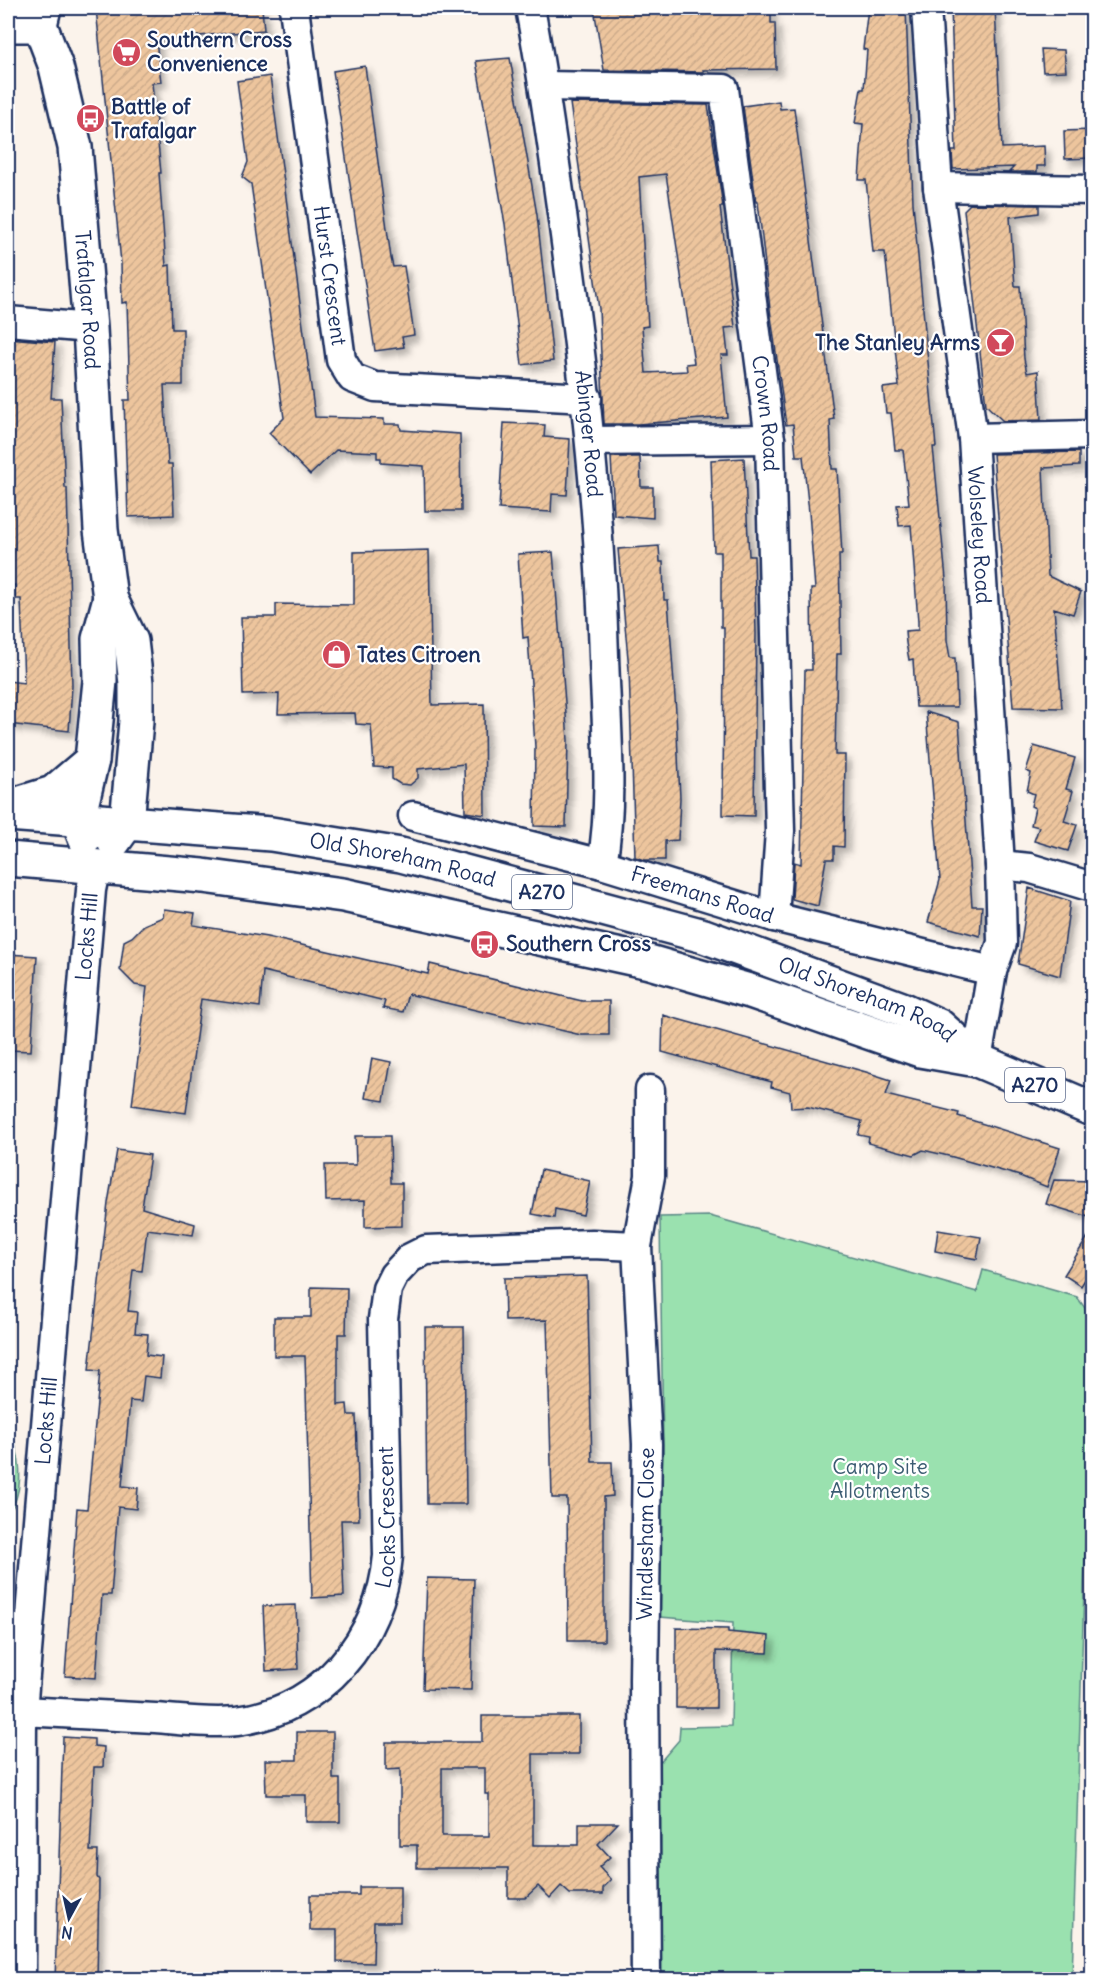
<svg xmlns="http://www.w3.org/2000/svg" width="1100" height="1987" viewBox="0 0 1100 1987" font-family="Delius,sans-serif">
	<defs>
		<pattern id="forest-firs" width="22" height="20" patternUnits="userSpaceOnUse" patternTransform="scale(1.5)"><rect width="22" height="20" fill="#9ae1af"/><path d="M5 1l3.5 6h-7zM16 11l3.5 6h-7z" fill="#84c199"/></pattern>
		<pattern id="building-hatch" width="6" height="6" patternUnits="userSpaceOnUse" patternTransform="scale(1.5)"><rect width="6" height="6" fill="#edc59d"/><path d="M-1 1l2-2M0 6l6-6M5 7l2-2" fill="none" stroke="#cbaa8a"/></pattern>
		<filter id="shadow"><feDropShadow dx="5.5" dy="5.5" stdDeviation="3" flood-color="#0004"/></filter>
	</defs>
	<rect width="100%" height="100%" fill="#fbf3eb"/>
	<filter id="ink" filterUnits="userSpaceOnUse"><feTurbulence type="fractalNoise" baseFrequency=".0167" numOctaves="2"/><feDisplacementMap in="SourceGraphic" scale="12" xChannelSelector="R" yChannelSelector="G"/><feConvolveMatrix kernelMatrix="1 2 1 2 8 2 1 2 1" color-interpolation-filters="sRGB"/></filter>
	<g filter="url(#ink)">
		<path fill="#9ae1af" stroke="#5a8886" stroke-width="1.5" d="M710,1216L977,1292L983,1270L1077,1297L1085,1308L1092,1331L1072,1979H661L660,1762L679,1740L680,1727L731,1726L733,1623L660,1617L659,1510L663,1454L660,1217Z"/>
		<path fill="url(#forest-firs)" stroke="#5a8886" stroke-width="1.5" d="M8,1441H14C22,1465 23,1494 8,1514Z"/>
		<path fill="url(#building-hatch)" stroke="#1b2f5e" stroke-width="1.5" fill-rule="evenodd" filter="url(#shadow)" d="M96,8H262L264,30L156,40L161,82L152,83L161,173H159L166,266L170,265L172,329H183V385H164L168,464H172L174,515L128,517L124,400H130L127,302L122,303L121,263Z
			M594,8H771V23H775L776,69L703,70L704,72L604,70Z
			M868,8H906L913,203L936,447H933L946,579L947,640L950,658H955L957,707H916L913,659L909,660L906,643L905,631L918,630V622L911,525L899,526L897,505L909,504L903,450H895L891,413H886L883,388L899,386L885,252H873L866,180H859L863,124L855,123L861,89H864L867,50L863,49Z
			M951,8H995L1002,148L1044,146L1045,166H1037V172H1009L1014,167L953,169L952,151H956Z
			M1041,49L1064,50L1066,71L1043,72Z
			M510,58L537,215L553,361L522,365L505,224L476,61Z
			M365,66L391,258L393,267L404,266L414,335L402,337L404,347L375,351L333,71Z
			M270,76L315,417L384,419V424H400L401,430L460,434L461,511H425L424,466L381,463V458H377V452L336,450L310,475L269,433L284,418L251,184L242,177L248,162L237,81Z
			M779,101L780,109L794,108L834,419L830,420L832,469H837L842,554H839L841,654H837L835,755H845L844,847L834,846V859H826L818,906L792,899L794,862L801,864L805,670H812L811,589H815L809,512L803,456H796L793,424L786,425L770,309L758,202H756L743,106Z
			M570,103L708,105L723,207H720L735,327L725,328L728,355H721L727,417L638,424H604L599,309ZM666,174L694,363L686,364L687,371L646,373L642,327L648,326L639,177Z
			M1092,130V158L1065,159L1064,131Z
			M970,204L1039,205V213L1010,217L1015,286H1020L1024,359L1027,373L1038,371L1041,420L1003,421L986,405L964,210Z
			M8,338L55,342L51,398H61L65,488H67L72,686L69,731L8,724V681L24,683L21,599H15V585H8V490H11Z
			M504,423L545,425L544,437L570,439L567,495L552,494L551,512L499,509Z
			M1079,452V466L1043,468L1048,576L1081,592L1073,614L1054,608L1062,708L1013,707L993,454Z
			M611,457H640L641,487H653V518L614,515Z
			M744,458L749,556H754L756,633L754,816L723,815L724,627H721V552H714L711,460Z
			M659,546L660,562H663L664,600H668L676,712L680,798L678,840L665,841V860H644L635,857L629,669L618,549Z
			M429,550L432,705L484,704L485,815L465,812L464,764L418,769V778L410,785L400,784L392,779V768L374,767L371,725L356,724L355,713L278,714L279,694L243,695L241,617H276V604L354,605V552Z
			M553,552L568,740L566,827L534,826L535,747L528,637L523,638L518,554Z
			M926,712L959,722L972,906H982L980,936L928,922L940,880Z
			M1034,746L1075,758L1066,789L1073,791L1064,821L1077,825L1068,851L1034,841L1039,827L1031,825L1035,808L1031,806L1034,794L1027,791L1031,773L1026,771Z
			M1029,888L1070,901L1060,976L1018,964Z
			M164,909L195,913L193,925L267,937L428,974L430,964L582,1001H609V1035H581L408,994L403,1012L383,1008L385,1001L263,971L260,1007L201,999L186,1113L132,1105L147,987L135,985L120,970L124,941L132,937L144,925L163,917Z
			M8,954L37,956L31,1051L8,1050Z
			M663,1015L866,1072L891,1080L886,1095L959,1113L958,1116L1060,1148L1047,1187L1020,1176L953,1157L923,1150L914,1155L868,1143L869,1137L858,1135L862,1121L808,1107L791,1108L790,1092L771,1087L772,1082L662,1052Z
			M372,1058L391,1062L384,1101L365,1098Z
			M355,1136H390L391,1183H402V1226L365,1227V1200L326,1201L325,1165H356Z
			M117,1150L150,1155L142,1208L195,1224L193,1235L147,1229L142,1271L133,1270L128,1311L137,1312L135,1333L148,1334L146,1355L162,1357L160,1378L144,1376L141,1402L130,1401L122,1486L138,1488L136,1509L118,1507L111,1595H102L96,1678L65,1676L77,1508L87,1509L100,1371L89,1370L108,1203Z
			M541,1170L590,1181L583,1215L555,1209L554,1218L532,1214Z
			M1054,1180L1092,1181V1218L1046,1204Z
			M938,1230L981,1237L977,1259L935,1251Z
			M1092,1230V1268L1081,1286L1064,1275Z
			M587,1276L592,1462H612L613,1496L604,1497V1641H568L567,1498H552L547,1320L505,1321L504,1278Z
			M311,1287L347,1288L346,1334H338V1405L347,1404L348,1415H356L359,1520H341L344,1596L312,1598L305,1356H274V1317H311Z
			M425,1327H464L466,1504H427Z
			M427,1578L474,1579L471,1690L423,1689Z
			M296,1605L298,1669L266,1671L263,1606Z
			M676,1628L728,1629V1632L769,1636L768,1653L716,1651V1708H676Z
			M482,1716H579V1754H533V1845H579V1823H618L598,1844L610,1857L599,1867L611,1880L603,1888V1894H570L561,1886L550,1898L538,1886L525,1898H508V1868H417V1845H400V1769L386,1770V1742H482ZM442,1768H485V1794H489V1836H442Z
			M297,1732H333V1779H340V1822H306V1795H266L265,1760H297Z
			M63,1737L94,1739V1746L104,1747L103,1767H94L90,1851H98L97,1877L99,1880L97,1980H55Z
			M359,1887H400V1922H374L373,1963L337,1962V1930H310V1895H359Z"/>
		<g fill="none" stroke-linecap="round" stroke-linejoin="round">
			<defs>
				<g id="minor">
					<path id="s1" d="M294,8L341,360L352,378L375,387L587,398"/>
					<path id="s2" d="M530,8C545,88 556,169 567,250C585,385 600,519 604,656C606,725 614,796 602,864"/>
					<path id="s3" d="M926,8L938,187L973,438L1000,865L1002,943L992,971L977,1060"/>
					<path id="s4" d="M544,86L724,89L770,439L780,831L774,917"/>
					<path d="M938,187L1092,190"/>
					<path d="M8,321L90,328"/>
					<path d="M973,438L1092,435"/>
					<path d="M591,441L770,439"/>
					<path id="s5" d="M413,816L602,864L774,917L992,971"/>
					<path d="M1000,865L1029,868L1092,887"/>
					<path id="s6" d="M22,1711C67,1713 111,1716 155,1718C182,1720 211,1724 237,1721C322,1710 381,1639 388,1556L383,1319L387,1289L394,1275L410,1258L426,1250L592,1244L637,1246"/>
					<path id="s7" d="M21,1980L22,1711L91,890L96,866"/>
					<path id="s8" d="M646,1980L644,1680L647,1444L637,1246L650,1176V1090"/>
				</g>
				<g id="major">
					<path id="s9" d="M44,8L40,25L56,67L75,147L90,328L101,530L110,598L131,641L136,683V721L127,823L114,841"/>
					<path d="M8,25H40"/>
					<path d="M8,807L53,793L92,760"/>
					<path id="s10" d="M8,814L271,834L401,855L704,936L902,1009L939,1026L977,1060"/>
					<path d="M85,838L78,819L92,760L100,681L99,639L110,598"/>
					<path d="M8,859L203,876L343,895L649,962L753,992L920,1050L977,1060L1092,1109"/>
				</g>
			</defs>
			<use href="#minor" stroke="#1b2f5e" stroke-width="33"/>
			<use href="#major" stroke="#1b2f5e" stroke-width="38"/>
			<use href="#minor" stroke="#fff" stroke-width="28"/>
			<use href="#major" stroke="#fff" stroke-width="33"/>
		</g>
	</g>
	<defs>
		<symbol id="supermarket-disc" viewBox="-11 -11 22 22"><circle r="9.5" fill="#d1495b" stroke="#fff"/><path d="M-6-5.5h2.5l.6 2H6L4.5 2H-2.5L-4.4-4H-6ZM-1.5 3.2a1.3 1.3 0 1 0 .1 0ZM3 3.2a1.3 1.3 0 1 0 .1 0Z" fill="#fff"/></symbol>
		<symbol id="bus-disc" viewBox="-11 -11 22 22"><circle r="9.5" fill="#d1495b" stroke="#fff"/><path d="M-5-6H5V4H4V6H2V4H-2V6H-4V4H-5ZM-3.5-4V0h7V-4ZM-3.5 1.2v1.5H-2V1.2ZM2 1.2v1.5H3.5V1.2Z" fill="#fff"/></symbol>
		<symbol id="bar-disc" viewBox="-11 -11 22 22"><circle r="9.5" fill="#d1495b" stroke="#fff"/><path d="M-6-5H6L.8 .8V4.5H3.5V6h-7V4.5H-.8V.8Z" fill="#fff"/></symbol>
		<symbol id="shop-disc" viewBox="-11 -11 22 22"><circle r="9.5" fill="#d1495b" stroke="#fff"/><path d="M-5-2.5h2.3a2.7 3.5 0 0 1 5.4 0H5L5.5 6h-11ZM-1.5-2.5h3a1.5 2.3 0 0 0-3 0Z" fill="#fff"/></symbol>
	</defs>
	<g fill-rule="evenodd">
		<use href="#supermarket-disc" x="110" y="36" width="33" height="33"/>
		<use href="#bus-disc" x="74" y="102" width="33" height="33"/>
		<use href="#bar-disc" x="984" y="326" width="33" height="33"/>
		<use href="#shop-disc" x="320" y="638" width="33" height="33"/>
		<use href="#bus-disc" x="468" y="928" width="33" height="33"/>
	</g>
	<g text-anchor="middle" stroke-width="4.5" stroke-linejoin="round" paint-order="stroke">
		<g fill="#fff" stroke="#5f6d8e" stroke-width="1.5">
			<rect x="512" y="875" width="60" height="34" rx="4.5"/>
			<rect x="1005" y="1068" width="60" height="34" rx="4.5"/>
		</g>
		<g font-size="20" font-weight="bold" fill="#1b2f5e">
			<text x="542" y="899">A270</text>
			<text x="1035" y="1092">A270</text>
		</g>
		<g font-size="21" font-weight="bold" fill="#1b2f5e" stroke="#fff" text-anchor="start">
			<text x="147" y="47">Southern Cross<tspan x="147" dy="24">Convenience</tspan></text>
			<text x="111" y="114">Battle of<tspan x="111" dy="24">Trafalgar</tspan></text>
			<text x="980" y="350" text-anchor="end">The Stanley Arms</text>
			<text x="357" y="662">Tates Citroen</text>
			<text x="506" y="951">Southern Cross</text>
		</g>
		<g font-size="21" fill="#1b2f5e" stroke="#fff">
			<text dy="7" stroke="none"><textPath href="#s1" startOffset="270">Hurst Crescent</textPath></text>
			<text dy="7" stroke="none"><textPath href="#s9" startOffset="298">Trafalgar Road</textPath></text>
			<text dy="7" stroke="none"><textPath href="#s4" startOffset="507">Crown Road</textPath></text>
			<text dy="7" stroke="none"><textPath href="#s2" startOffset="430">Abinger Road</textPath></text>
			<text dy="7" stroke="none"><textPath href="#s3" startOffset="530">Wolseley Road</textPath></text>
			<text dy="7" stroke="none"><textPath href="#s10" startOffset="398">Old Shoreham Road</textPath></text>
			<text dy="7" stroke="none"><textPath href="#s5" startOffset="300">Freemans Road</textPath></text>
			<text dy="7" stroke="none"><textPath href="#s7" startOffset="1046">Locks Hill</textPath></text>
			<text dy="7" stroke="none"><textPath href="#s10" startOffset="884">Old Shoreham Road</textPath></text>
			<text dy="7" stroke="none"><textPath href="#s7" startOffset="560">Locks Hill</textPath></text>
			<text dy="7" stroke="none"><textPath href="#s6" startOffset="496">Locks Crescent</textPath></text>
			<text dy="7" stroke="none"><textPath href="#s8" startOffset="446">Windlesham Close</textPath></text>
		</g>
		<g font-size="21" fill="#3b5c72" stroke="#fff">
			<text x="880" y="1474">Camp Site<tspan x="880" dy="24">Allotments</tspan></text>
		</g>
	</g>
	<rect width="1100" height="1987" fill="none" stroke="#fff" stroke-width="30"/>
	<rect x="15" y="15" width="1070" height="1957" fill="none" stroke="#1b2f5e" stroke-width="2" filter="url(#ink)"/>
	<g transform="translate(69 1918) rotate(188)" stroke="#ffffff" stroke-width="4.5" paint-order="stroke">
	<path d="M0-4.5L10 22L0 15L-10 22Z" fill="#1b2f5e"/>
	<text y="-9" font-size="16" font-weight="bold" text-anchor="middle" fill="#1b2f5e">N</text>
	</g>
</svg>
